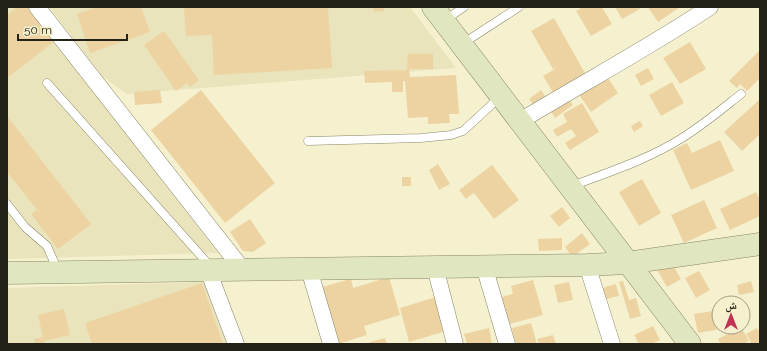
<svg xmlns="http://www.w3.org/2000/svg" width="767" height="351" viewBox="0 0 767 351" font-family="Raleway,'Noto Naskh Arabic',sans-serif">
	<rect width="100%" height="100%" fill="#f5f1cf"/>
	<path fill="#e9e4bc" d="M7,7H28L218,253L7,259Z
		M49,7H410L456,68L127,94L103,77Z
		M206,282L228,344H7V288Z"/>
	<path fill="#edd3a2" d="M17,7H28L55,41L7,78V15Z
		M97,7H141L150,32L90,53L77,14Z
		M184,7H328L332,68L214,75L212,35L186,36Z
		M373,7H384V11L374,12Z
		M583,7H602L612,24L591,36L576,11Z
		M615,7H639L640,9L622,19Z
		M648,7H680L658,22Z
		M554,18L586,75L554,94L543,76L558,67L553,69L531,31Z
		M164,31L199,80L190,87L187,83L176,91L144,45Z
		M690,42L706,69L680,84L663,58Z
		M760,50V78L747,91L740,84L737,88L729,81Z
		M408,54H433V69H409L410,77L456,75L459,114H449L450,123L428,124V117L408,118L405,81H403V92H392V82L365,83L364,71L407,70Z
		M648,68L654,79L641,86L635,75Z
		M604,72L618,93L591,112L576,90Z
		M672,82L684,103L661,116L649,95Z
		M160,90L162,103L135,105L134,92Z
		M201,90L275,183L225,223L151,130Z
		M541,90L547,99L535,107L529,99Z
		M567,97L573,105L555,118L550,110Z
		M760,99V134L742,151L724,132Z
		M582,103L599,132L570,150L565,143L576,136L571,129L557,137L553,130L567,122L563,114Z
		M7,116L91,224L58,249L31,214L37,210L7,172Z
		M640,121L643,126L634,132L631,126Z
		M720,140L734,171L691,190L673,150L687,143L692,153Z
		M438,164L450,184L439,190L429,170Z
		M492,165L519,200L494,219L474,193L466,199L459,190Z
		M402,177H411V186H402Z
		M642,179L661,213L639,226L619,192Z
		M756,192L760,200V216L730,230L720,209Z
		M704,200L717,228L684,243L671,215Z
		M562,207L570,218L559,227L550,216Z
		M250,219L266,243L253,252L243,251L230,232Z
		M582,233L590,244L572,257L565,247Z
		M562,238V250L539,251L538,239Z
		M670,260L681,279L667,287L656,268Z
		M699,271L710,290L696,298L685,278Z
		M389,277L400,315L364,326L367,335L338,344L322,287L351,279L353,288Z
		M533,280L543,315L510,324L502,297L513,294L511,286Z
		M623,281L629,300L636,298L641,316L630,319L619,282Z
		M751,281L754,292L739,295L737,285Z
		M569,282L573,300L558,303L554,285Z
		M202,283L223,344H92L85,323Z
		M616,284L619,296L602,300L599,289Z
		M436,297L446,331L409,342L400,308Z
		M64,309L70,335L44,341L45,344H35L34,339L43,337L38,315Z
		M719,310V327L727,328L698,333L694,314Z
		M531,323L537,344H516L512,328Z
		M653,326L660,340L651,344H639L634,335Z
		M741,327L749,341L744,344H720L718,339Z
		M489,328L492,344H467L464,334Z
		M757,328L760,333V344H747L751,342L746,334Z
		M553,335L556,344H539L537,339Z
		M385,338L387,344H371L370,342Z"/>
	<g fill="none" stroke-linecap="round" stroke-linejoin="round">
		<defs>
			<path id="lane" d="M445,20L464,7
				M462,44L519,7
				M47,83L210,266
				M308,141L421,138L451,135L463,131L500,97
				M572,186C609,172 649,159 682,138C703,125 722,109 741,94
				M7,204L25,227L47,246L58,271"/>
			<path id="street" d="M37,7L243,270
				M520,121C583,83 648,48 710,7
				M587,265L612,344
				M484,266L507,344
				M435,267L455,344
				M309,269L331,344
				M208,270L236,344"/>
			<path id="secondary" d="M433,7L690,344
				M7,273L587,265L627,263L760,244"/>
		</defs>
		<use href="#lane" stroke="#898667" stroke-width="9"/>
		<use href="#street" stroke="#898667" stroke-width="17"/>
		<use href="#secondary" stroke="#898667" stroke-width="23"/>
		<use href="#lane" stroke="#fff" stroke-width="8"/>
		<use href="#street" stroke="#fff" stroke-width="16"/>
		<use href="#secondary" stroke="#dfe6c0" stroke-width="22"/>
	</g>
	<rect width="767" height="351" fill="none" stroke="#242216" stroke-width="16"/>
	<g transform="translate(731 315)"><circle r="19" fill="#f5f1cf" stroke="#a19e85"/>
	<path d="M0-3L7 15L0 10L-7 15Z" fill="#c13257"/>
	<text y="-6" font-size="11" font-weight="bold" text-anchor="middle" fill="#242216">ش</text>
	</g>
	<path d="M18 34v6h109v-6" fill="none" stroke="#242216" stroke-width="2"/>
	<text x="24" y="34" font-size="12" fill="#242216" stroke="#f5f1cf" stroke-width="3" paint-order="stroke">50 m</text>
</svg>
